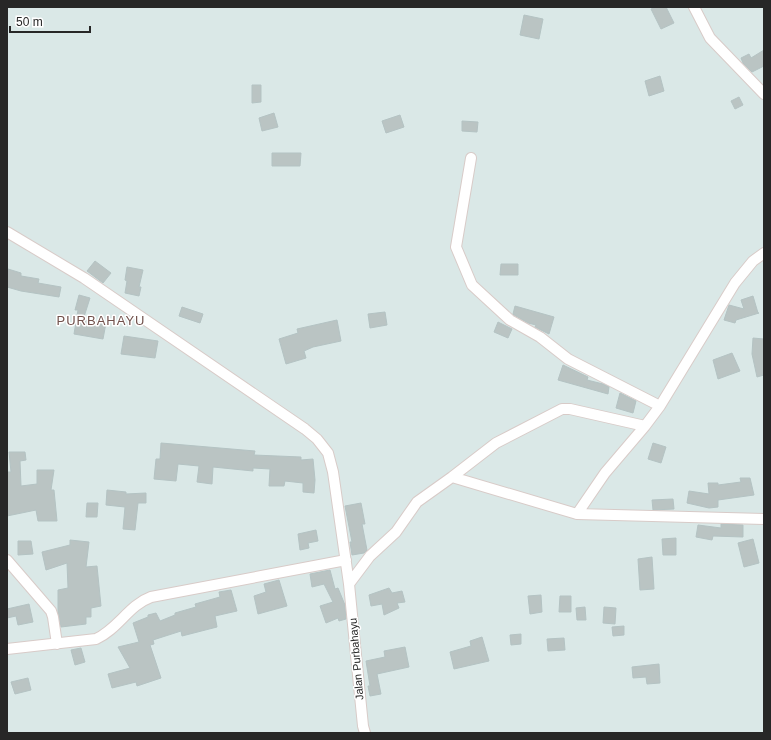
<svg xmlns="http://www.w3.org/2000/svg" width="771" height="740" viewBox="0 0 771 740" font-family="Arial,sans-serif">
	<rect width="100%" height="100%" fill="#dae8e7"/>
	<path fill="#bac4c3" stroke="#b4c3c3" d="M656,7H666L674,23L661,29L651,9Z
		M524,15L543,19L539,39L520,35Z
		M764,50V66L752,72L743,63L741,58L749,54L751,58Z
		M660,76L664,91L649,96L645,81Z
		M252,85H261V102L252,103Z
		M739,97L743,105L735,109L731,101Z
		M274,113L278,127L262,131L259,118Z
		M400,115L404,127L386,133L382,121Z
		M462,121L478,122L477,132L462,131Z
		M272,153H301L300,166H272Z
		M95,261L111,273L103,283L87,271Z
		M501,264H518V275H500Z
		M127,267L143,270L139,287H141L139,296L125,293L127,281L125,280Z
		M8,269L21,273V276L39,279L38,283L61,287L59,297L21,291L7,287Z
		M79,295L90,298L83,320L106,323L103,339L74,334L78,310H75Z
		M753,296L758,313H759L736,320L735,323L724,320L729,305L744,309L741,300Z
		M515,306L554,317L549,334L535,327L536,325L528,323L514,315L513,314Z
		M182,307L203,314L200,323L179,316Z
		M385,312L387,325L370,328L368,314Z
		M337,320L341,341L313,347L304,351L306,358L286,364L279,339L298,333L297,329Z
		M498,322L512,329L508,338L494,332Z
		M124,336L158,341L155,358L121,354Z
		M753,338L764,339V375L757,377L752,354Z
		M732,353L740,371L718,379L713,360Z
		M563,365L588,377L587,380L603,384L609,387L608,394L558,380Z
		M620,393L636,401L633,413L616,408Z
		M161,443L255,451L254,455L301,457V460L313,459L315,480L314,493L303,492V483L285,481L284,486H269L270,469L253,468V471L213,467L212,484L197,482L199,466L178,464L176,481L154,479L156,459H160Z
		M653,443L666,447L661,463L648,459Z
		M9,452H25L26,460L20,461L21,486L37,484V470H54L51,490H54L57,521H38L36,510L7,516V472H11Z
		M740,478H750L754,495L718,500V507L709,508L687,503L689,491L709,494L708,483H718V485L741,482Z
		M107,490L126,492V494L146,493V503H138L135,530L123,529L125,507L106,505Z
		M673,499L674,509L653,510L652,500Z
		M87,503H98L97,517H86Z
		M361,503L365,524H362L367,550L364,553L352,555L350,542H352L345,506Z
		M721,524L743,525V537L713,536L712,540L696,537L698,525L721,528Z
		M316,530L318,541L308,543L309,548L300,550L298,534Z
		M676,538V555H663L662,539Z
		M753,539L759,563L744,567L738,543Z
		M70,540L89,542L86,567L97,566L101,606L91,608V617H86V624L61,627L58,613V590L68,588L67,563L46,570L42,552L70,545Z
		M18,541H31L33,554L18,555Z
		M652,557L654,589L640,590L638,559Z
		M330,570L335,589L338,588L345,605L346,619L339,621L338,618L326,623L320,606L333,602L324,584L312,587L310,574Z
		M279,580L287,606L258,614L254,596L266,592L264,584Z
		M389,588L392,593L402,591L405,602L397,603L399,608L384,615L382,604L371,606L369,595Z
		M231,590L237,611L215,616L217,627L182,636L181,631L153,640L154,644L150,645L161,678L137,686L136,682L112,688L108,674L130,668L118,647L139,642L133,623L148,617V615L156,613L160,621L175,615V613L196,607L195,604L220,597L219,592Z
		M541,595L542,612L530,614L528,596Z
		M560,596H571V612H559Z
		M29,604L33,622L18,625L16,616L7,618V609Z
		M585,607L586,620H577L576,608Z
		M604,607L616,608L615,624L603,623Z
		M624,626V635L613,636L612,627Z
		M521,634V644L511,645L510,635Z
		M482,637L489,661L454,669L450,652L471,646L470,641Z
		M564,638L565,650L548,651L547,639Z
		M405,647L409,667L377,674L381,694L370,696L368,686H370L366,661L385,657L384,651Z
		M81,648L85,662L75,665L71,650Z
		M659,664L660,683L647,684L646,677L633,678L632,667Z
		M28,678L31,690L15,694L11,682Z"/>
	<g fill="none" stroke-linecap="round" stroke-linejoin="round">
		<defs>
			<path id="minor" d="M694,7L710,38L764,94
				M471,158L456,247L472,285L510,320L540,337L568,359L660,406
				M7,232L84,278L305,429L317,439L328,453L333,472L349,584L363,726L365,733
				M452,477L496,443L562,409H570L645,426
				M577,514L764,519
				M7,560L51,611L53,617L57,644
				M349,584L370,556L396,532L417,502L452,477L577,514L605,473L645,426L660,406L735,283L753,261L764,253
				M7,649L96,639C118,629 129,605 151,597L346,560"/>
		</defs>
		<use href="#minor" stroke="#d8cbc8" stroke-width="12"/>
		<use href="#minor" stroke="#fff" stroke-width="10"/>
	</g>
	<g text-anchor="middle" stroke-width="3" stroke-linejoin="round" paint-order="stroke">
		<g font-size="11" fill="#272727" stroke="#fff">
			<text transform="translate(356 659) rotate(-95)" y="4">Jalan Purbahayu</text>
		</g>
		<g font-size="13" letter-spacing="1" fill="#72524d" stroke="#fff">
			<text x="101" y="325">PURBAHAYU</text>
		</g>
	</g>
	<rect width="771" height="740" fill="none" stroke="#272727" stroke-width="16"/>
	<path d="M10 26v6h80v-6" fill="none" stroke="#272727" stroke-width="2"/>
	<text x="16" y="26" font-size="12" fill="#272727" stroke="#ffffff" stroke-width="3" paint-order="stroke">50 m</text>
</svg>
